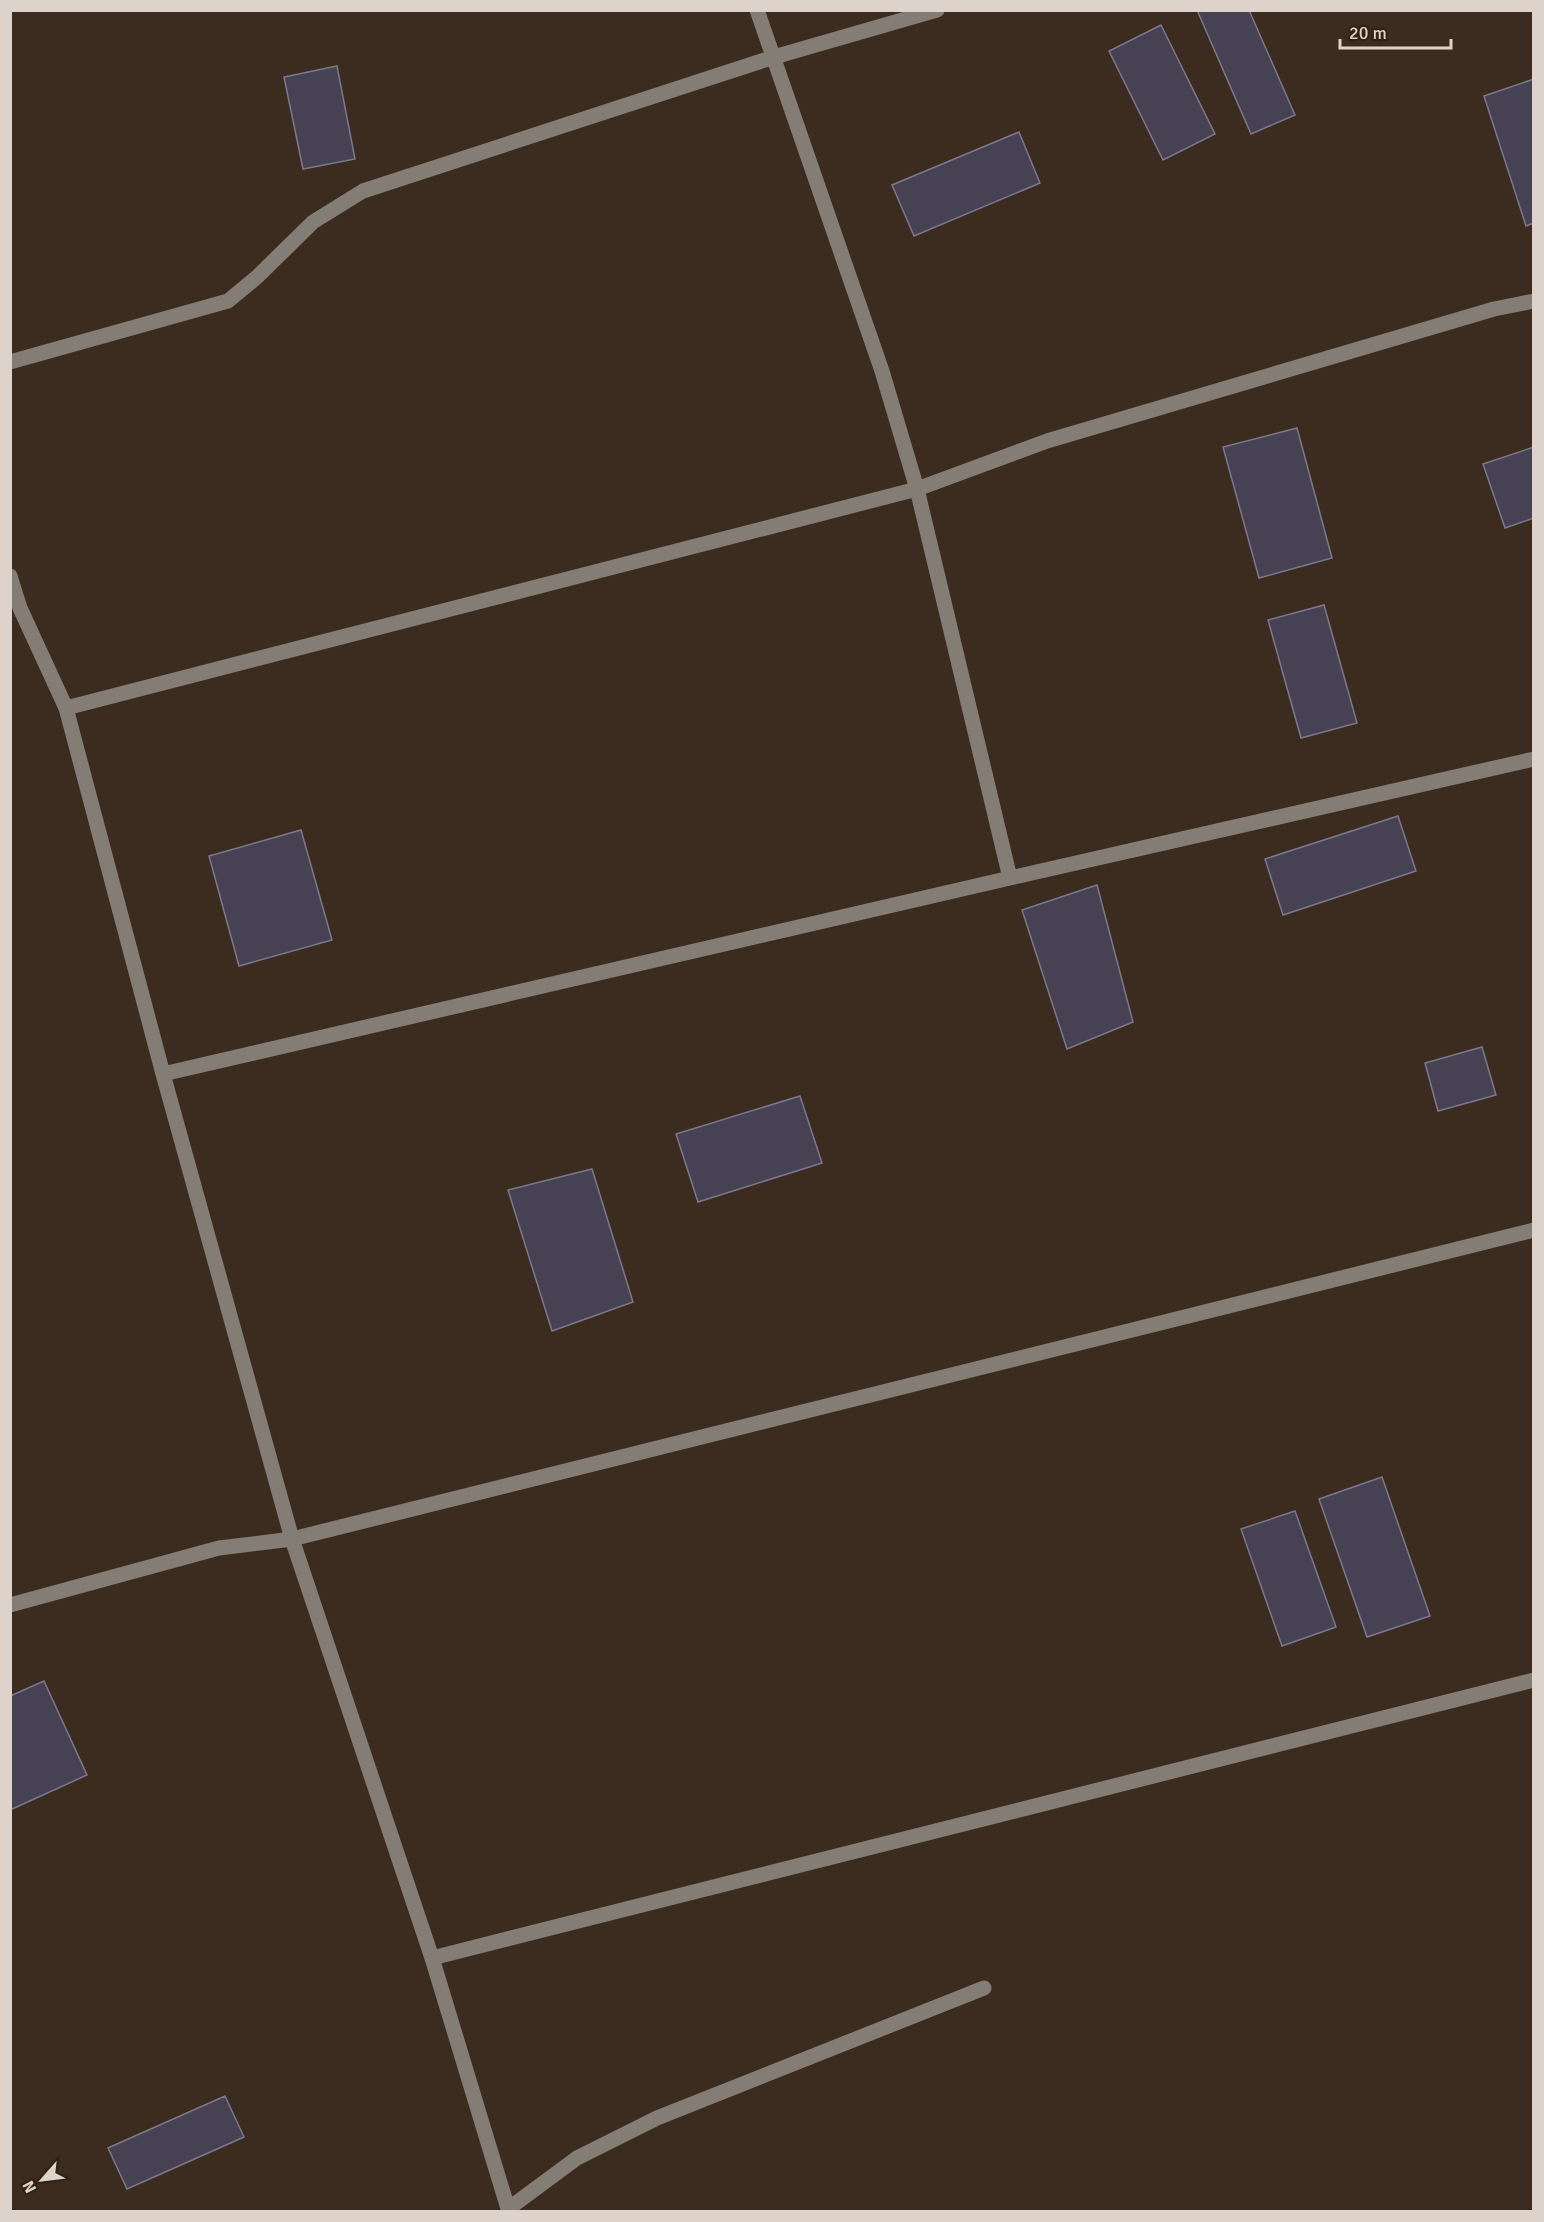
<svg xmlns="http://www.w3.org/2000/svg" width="1544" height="2222" viewBox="0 0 1544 2222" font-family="Signika,sans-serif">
	<rect width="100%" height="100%" fill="#3b2c1f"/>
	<path fill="#464254" stroke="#7c788c" stroke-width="1.5" d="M1197,10H1249L1295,115L1251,134Z
		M1161,25L1215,134L1163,160L1109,51Z
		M337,66L355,159L303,169L284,77Z
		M1534,79V223L1526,226L1484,96Z
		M1019,132L1040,183L914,236L892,185Z
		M1297,428L1332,558L1259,578L1223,447Z
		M1534,447V518L1505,528L1483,464Z
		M1324,605L1357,723L1301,738L1268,620Z
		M1398,816L1416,871L1283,915L1265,859Z
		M301,830L332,940L239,966L209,856Z
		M1097,885L1133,1022L1067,1049L1022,910Z
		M1482,1047L1496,1095L1438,1111L1425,1063Z
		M800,1096L822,1163L698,1202L676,1134Z
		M592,1169L633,1302L552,1331L508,1190Z
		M1382,1477L1430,1616L1367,1637L1319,1499Z
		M1295,1511L1336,1627L1282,1646L1241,1529Z
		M44,1681L87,1775L10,1810V1696Z
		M225,2096L244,2137L127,2189L108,2148Z"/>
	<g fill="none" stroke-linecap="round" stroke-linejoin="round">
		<path stroke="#837d75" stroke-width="15" d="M757,10L882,371L917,489L1010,878
			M10,362L228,301L257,277L313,222L363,191L774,57L937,10
			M10,576L20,608L66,708L163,1074L292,1539L432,1958L509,2212
			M66,708L917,489L1047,441L1494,309L1534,301
			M163,1074L1010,878L1534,759
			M10,1605L219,1548L292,1539L1534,1230
			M432,1958L1534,1680
			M508,2209L577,2158L657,2118L984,1988"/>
	</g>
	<rect width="1544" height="2222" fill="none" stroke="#ddd3cb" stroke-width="24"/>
	<g transform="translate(42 2180) rotate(242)" stroke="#302215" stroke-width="4.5" paint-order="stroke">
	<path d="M0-4.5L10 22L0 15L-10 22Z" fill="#ddd3cb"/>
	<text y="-9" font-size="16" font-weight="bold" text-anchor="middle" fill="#ddd3cb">N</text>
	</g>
	<path d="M1340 39v9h111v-9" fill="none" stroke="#ddd3cb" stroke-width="3"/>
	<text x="1349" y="39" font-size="18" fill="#ddd3cb" stroke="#302215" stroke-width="4.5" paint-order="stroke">20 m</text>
</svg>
